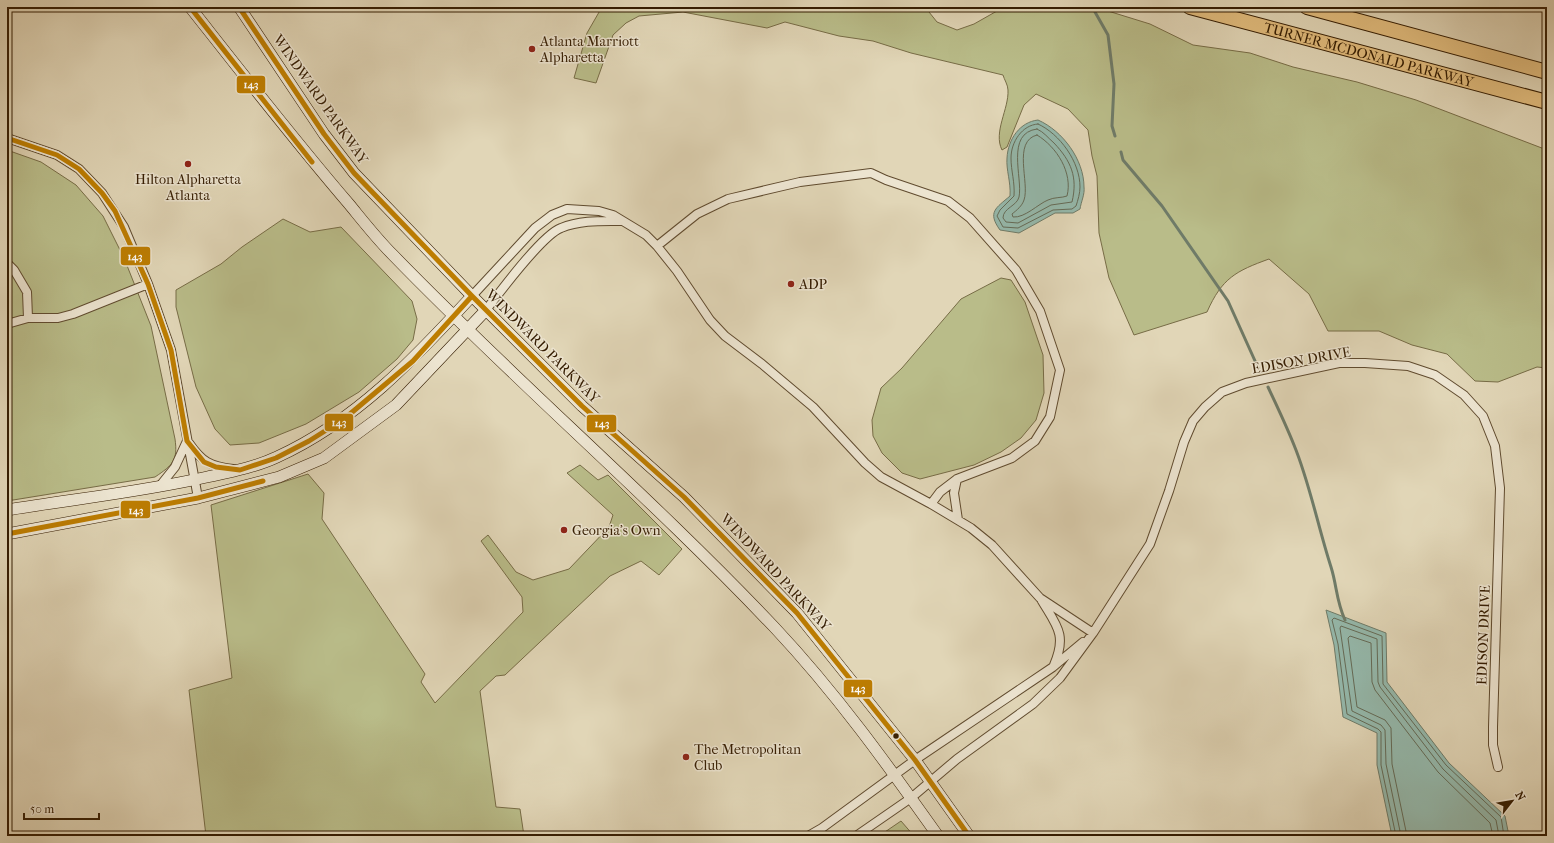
<svg xmlns="http://www.w3.org/2000/svg" width="1554" height="843" viewBox="0 0 1554 843" font-family="'IM FELL French Canon',serif">
	<rect width="100%" height="100%" fill="#e1d6b7"/>
	<filter id="stains"><feTurbulence type="fractalNoise" baseFrequency=".005" numOctaves="4"/><feColorMatrix values="0 0 0 0 .2 0 0 0 0 .09 0 0 0 0 .02 0 0 0 .5 -.17"/></filter>
	<radialGradient id="worn" r=".72"><stop offset=".6" stop-color="#630" stop-opacity="0"/><stop offset="1" stop-color="#630" stop-opacity=".3"/></radialGradient>
	<path fill="#b9bc89" stroke="#776c46" d="M602,7H925L937,22L957,30L974,24L1004,7H1095L1150,24L1193,45L1250,53L1293,67L1357,82L1416,100L1547,150V368L1537,367L1498,382L1475,381L1447,354L1412,345L1379,331H1328L1309,294L1269,259C1236,271 1222,278 1207,312L1134,335L1109,278L1099,233L1097,176L1092,156L1088,130L1068,109L1036,94L1024,105L1007,147L1002,150C993,132 1009,109 1008,90C1008,85 1004,79 1003,75L911,53L873,41L839,36L785,22L767,28L683,12L639,16L626,23L613,35L596,83L574,78L587,33Z
		M7,150L41,162L76,185L103,216L124,258L151,326L175,439C178,460 173,465 155,477L7,501Z
		M283,219L310,232L341,227L412,301L417,319L413,340L397,359L359,392L306,424L259,443L230,445L215,429L196,387L176,307V290L221,264L242,247Z
		M1001,278L1011,280L1025,302L1043,355L1044,393L1036,420L1021,438L1001,452L974,465L920,479L902,473L882,453L873,436L872,420L881,388L902,368L961,299Z
		M580,465L598,480L608,475L682,549L659,575L641,561L610,576L505,675L496,676L480,691L496,807L520,809L524,836H206L189,690L232,678L211,505L308,474L324,493L322,519L425,674L421,682L435,703L523,612L522,597L481,541L488,535L516,572L533,580L569,569L609,527L613,515L567,473Z
		M901,821L914,836H879Z"/>
	<path fill="#95b9ac" stroke="#6f7b68" d="M1038,120C1063,131 1084,160 1084,187C1085,194 1081,202 1080,209L1073,213H1055L1019,233L1000,230C987,212 996,208 1010,196C1011,182 1006,170 1007,158C1008,139 1020,122 1038,120Z
		M1326,610L1386,633L1387,682L1449,763L1505,816L1509,836H1392L1377,765V733L1343,717L1334,645Z"/>
	<g fill="none" stroke-linecap="round" stroke-linejoin="round">
		<path stroke="#656b57" stroke-width="1" d="M1038,124C1060,134 1080,162 1080,187C1080,193 1078,200 1076,206L1072,209L1053,210L1018,228L1003,227L997,216L1000,210L1014,196C1015,182 1011,171 1011,158C1011,142 1022,125 1038,124Z
			M1037,129C1044,132 1048,138 1054,143C1071,161 1078,177 1072,202L1051,205L1018,223L1006,222L1003,218C1003,208 1017,206 1019,197C1023,178 1005,133 1037,129Z
			M1037,135C1057,147 1073,173 1067,196C1062,198 1054,197 1048,200C1038,204 1025,218 1013,217L1012,214C1017,210 1022,206 1024,200C1030,183 1012,141 1037,135Z
			M1396,836L1381,765V732L1378,729L1347,714L1338,644L1332,620L1334,618L1382,636L1383,684L1446,765L1501,817L1504,836
			M1401,836L1386,764L1385,730L1381,725L1352,711L1340,628L1341,626L1377,639L1378,682L1380,687L1443,769L1496,820L1499,836
			M1407,836L1392,764L1391,728L1385,720L1357,707L1348,638L1350,636L1371,643L1372,682L1375,690L1438,772L1490,823L1493,836"/>
		<path stroke="#6f7b68" stroke-width="3" d="M1095,12L1108,35L1114,84L1112,126L1115,136
			M1121,152L1123,160L1162,206L1228,301L1260,372
			M1268,387C1277,406 1286,425 1294,445C1310,484 1318,527 1331,567C1337,586 1336,600 1345,620"/>
		<defs>
			<path id="street" d="M7,138L57,155L79,169L102,193L124,227L148,284L171,350L198,498
				M657,246L697,214L728,199L800,182L871,173L886,180L948,201L970,218L1016,270L1040,311L1060,370L1050,417L1035,441L1012,458L957,479L940,492L931,504
				M7,263L14,270L27,292L28,318
				M472,296L535,228L552,215L567,209L599,211L613,215L646,235L657,246L677,271L710,320L725,336L762,364L813,407L865,463L881,477L931,504L971,528L992,545L1040,598L1093,633
				M486,310C500,292 542,235 561,228C580,220 601,221 621,221
				M7,324L28,318H58L73,314L148,284
				M189,443C202,462 210,466 233,469
				M957,479L954,493L958,520
				M159,487L175,467L187,441
				M1042,601C1057,626 1067,635 1054,665
				M808,836L822,828L915,760L1053,667L1083,642
				M856,836L911,798L957,759L1033,704L1060,678L1093,633L1150,544L1169,491L1184,442L1193,421L1205,407L1222,392L1246,383L1339,363H1365L1408,366L1435,375L1464,395L1483,416L1495,446L1500,488L1493,727V745L1498,767"/>
			<path id="secondary" d="M190,7C242,73 294,140 349,204C363,221 377,239 393,255C517,383 653,499 775,628C836,693 887,764 938,836
				M239,7L324,134L354,173L472,296L582,406L684,497L797,613L915,760L969,836
				M7,510C74,499 141,492 207,477C230,472 256,467 277,457C356,421 414,359 472,296
				M7,534L198,498L279,477L324,458L396,405L486,310"/>
			<g id="highway">
				<path id="s1" d="M1190,7L1547,102"/>
				<path d="M1307,7L1547,72"/>
			</g>
		</defs>
		<use href="#street" stroke="#604b2f" stroke-width="10"/>
		<use href="#secondary" stroke="#351d02" stroke-width="12"/>
		<use href="#highway" stroke="#351d02" stroke-width="16"/>
		<use href="#street" stroke="#ece4d0" stroke-width="8"/>
		<use href="#secondary" stroke="#ece4d0" stroke-width="11"/>
		<use href="#highway" stroke="#e0bb7c" stroke-width="14"/>
		<defs>
			<path id="bus-1" d="M190,7L312,162
				M239,7L324,134L354,173L472,296L582,406L684,497L797,613L915,760L969,836
				M7,138L57,155L79,169L102,193L115,211L148,284L171,350L187,441L204,462L216,467L240,470L276,458L309,441L344,419L413,361L472,296
				M7,534L198,498L263,481"/>
		</defs>
		<use href="#bus-1" stroke="#ece4d0" stroke-width="8"/>
		<use href="#bus-1" stroke="#bd7d01" stroke-width="5"/>
	</g>
	<g fill="#8f2418" stroke="#ece4d0" stroke-width="1.5">
		<circle cx="532" cy="49" r="4"/>
		<circle cx="188" cy="164" r="4"/>
		<circle cx="791" cy="284" r="4"/>
		<circle cx="564" cy="530" r="4"/>
		<circle cx="686" cy="757" r="4"/>
	</g>
	<circle fill="#351d02" stroke="#ece4d0" stroke-width="1.5" cx="896" cy="736" r="3.5"/>
	<g text-anchor="middle" stroke-width="3" stroke-linejoin="round" paint-order="stroke">
		<g font-size="14" fill="#351d02" stroke="#ece4d0" text-anchor="start">
			<text x="540" y="46">Atlanta Marriott<tspan x="540" dy="16">Alpharetta</tspan></text>
			<text x="188" y="184" text-anchor="middle">Hilton Alpharetta<tspan x="188" dy="16">Atlanta</tspan></text>
			<text x="799" y="289">ADP</text>
			<text x="572" y="535">Georgia's Own</text>
			<text x="694" y="754">The Metropolitan<tspan x="694" dy="16">Club</tspan></text>
		</g>
		<g font-size="14" fill="#351d02" stroke="#ece4d0">
			<text dy="5" stroke="none"><textPath href="#s1" startOffset="185">TURNER MCDONALD PARKWAY</textPath></text>
			<text transform="translate(321 99) rotate(55)" y="5">WINDWARD PARKWAY</text>
			<text transform="translate(543 346) rotate(45)" y="5">WINDWARD PARKWAY</text>
			<text transform="translate(1301 360) rotate(-10)" y="5">EDISON DRIVE</text>
			<text transform="translate(776 572) rotate(47)" y="5">WINDWARD PARKWAY</text>
			<text transform="translate(1483 635) rotate(-88)" y="5">EDISON DRIVE</text>
		</g>
	</g>
	<g stroke="#ece4d0" stroke-width="1.5">
		<rect x="236" y="75" width="30" height="19" rx="4" fill="#bd7d01"/>
		<rect x="120" y="246" width="31" height="20" rx="4" fill="#bd7d01"/>
		<rect x="324" y="413" width="30" height="19" rx="4" fill="#bd7d01"/>
		<rect x="586" y="414" width="31" height="19" rx="4" fill="#bd7d01"/>
		<rect x="120" y="500" width="31" height="19" rx="4" fill="#bd7d01"/>
		<rect x="843" y="679" width="30" height="19" rx="4" fill="#bd7d01"/>
	</g>
	<g font-size="11" text-anchor="middle" font-weight="bold" fill="#fff">
		<text x="251" y="88">143</text>
		<text x="135" y="260">143</text>
		<text x="339" y="426">143</text>
		<text x="602" y="427">143</text>
		<text x="136" y="514">143</text>
		<text x="858" y="692">143</text>
	</g>
	<rect width="1554" height="843" fill="none" stroke="#e1d6b7" stroke-width="24"/>
	<rect x="8" y="8" width="1538" height="827" fill="none" stroke="#351d02" stroke-width="2"/>
	<rect x="12" y="12" width="1530" height="819" fill="none" stroke="#351d02"/>
	<g transform="translate(1512 801) rotate(59)" stroke="#ece4d0" stroke-width="3" paint-order="stroke">
	<path d="M0-3L7 15L0 10L-7 15Z" fill="#351d02"/>
	<text y="-6" font-size="11" font-weight="bold" text-anchor="middle" fill="#351d02">N</text>
	</g>
	<path d="M24 813v6h75v-6" fill="none" stroke="#351d02" stroke-width="2"/>
	<text x="30" y="813" font-size="12" fill="#351d02" stroke="#ece4d0" stroke-width="3" paint-order="stroke">50 m</text>
	<rect width="100%" height="100%" filter="url(#stains)"/>
	<rect width="100%" height="100%" fill="url(#worn)"/>
</svg>
